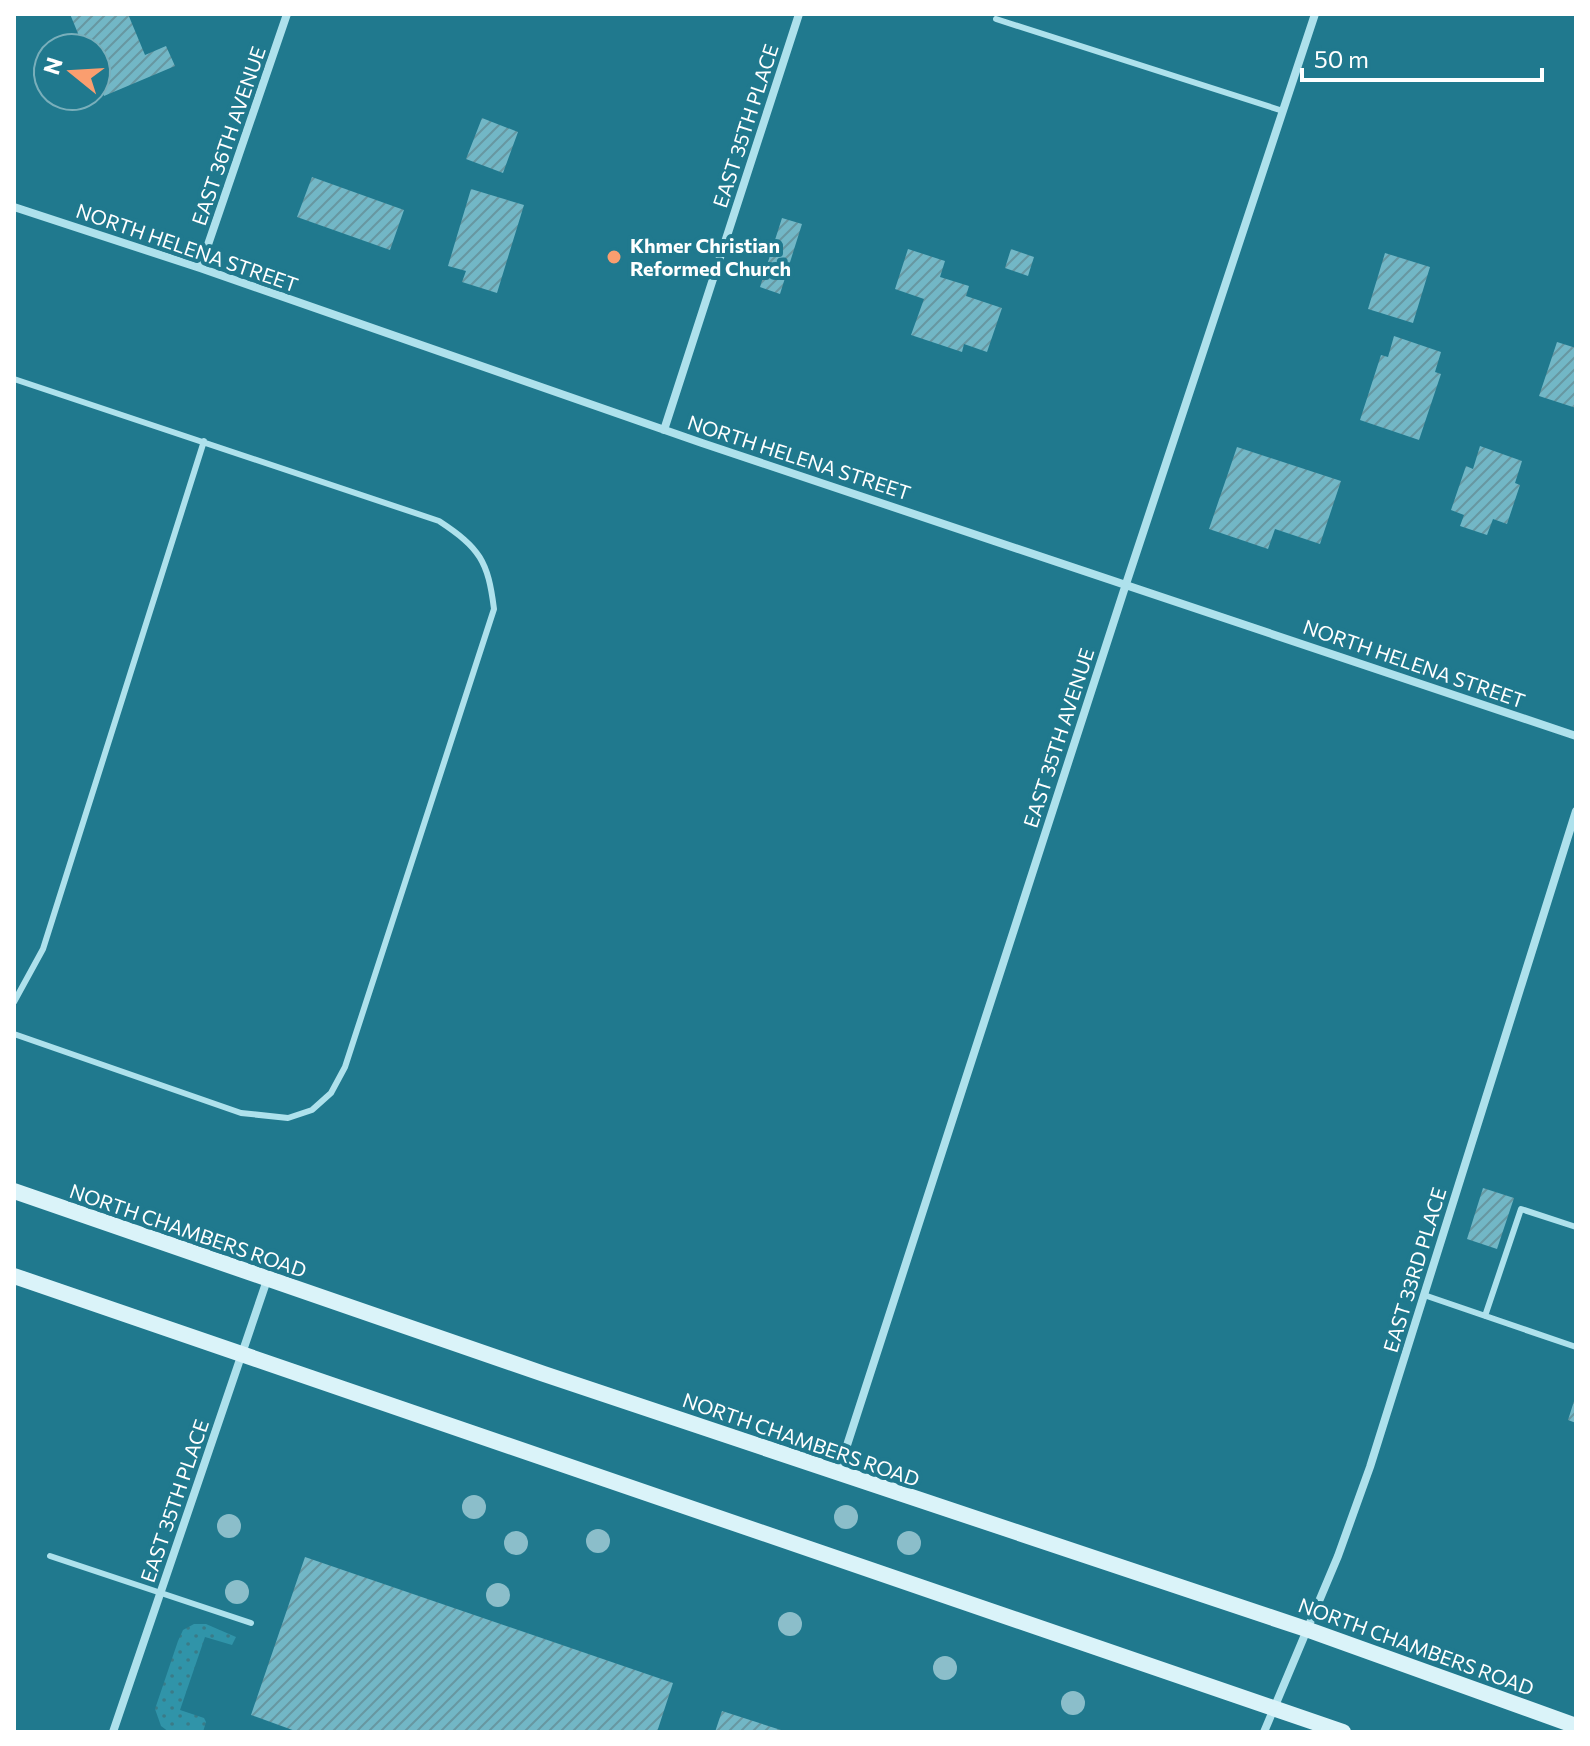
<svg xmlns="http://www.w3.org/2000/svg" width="1590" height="1746" viewBox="0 0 1590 1746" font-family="Commissioner,sans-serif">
	<defs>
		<pattern id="grass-dots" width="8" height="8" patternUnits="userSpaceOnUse" patternTransform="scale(2)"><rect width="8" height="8" fill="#3094a9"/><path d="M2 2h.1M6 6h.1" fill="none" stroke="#3a7b88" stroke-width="1.8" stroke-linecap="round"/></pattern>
		<pattern id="building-hatch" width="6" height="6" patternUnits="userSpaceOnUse" patternTransform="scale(2)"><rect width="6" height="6" fill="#72b7c6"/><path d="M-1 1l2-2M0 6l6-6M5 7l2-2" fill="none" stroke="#6797a1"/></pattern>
	</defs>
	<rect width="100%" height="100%" fill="#20798e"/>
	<path fill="url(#grass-dots)" d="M194,1624H206L236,1637L232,1645L205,1637L180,1710L204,1718L206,1722L203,1732H169L161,1726L155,1709L178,1641L183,1630Z"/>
	<path fill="url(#building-hatch)" d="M70,14H128L145,55L166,46L175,66L104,96L96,76V48H84Z
		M482,118L518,132L503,173L466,159Z
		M312,177L404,210L390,250L297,217Z
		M471,189L524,205L497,293L462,282L466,271L448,266Z
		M782,218L802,224L780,294L760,287Z
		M908,249L945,261L940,277L969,286L966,296L1002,308L987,352L964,344L962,352L911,335L924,299L895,289Z
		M1011,249L1034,257L1028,276L1005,268Z
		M1385,253L1430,267L1413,323L1368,309Z
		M1394,336L1441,352L1435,372L1441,374L1419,440L1360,420L1381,355L1388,357Z
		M1557,342L1576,348V408L1539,396Z
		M1480,446L1522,461L1515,483L1520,485L1507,524L1493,519L1487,535L1460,526L1464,515L1451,510L1466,466L1473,469Z
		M1237,447L1341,481L1320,544L1275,529L1268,549L1209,529Z
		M1483,1188L1514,1198L1497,1249L1467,1239Z
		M1575,1398H1576V1423L1568,1420Z
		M305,1557L673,1683L657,1732H298L251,1715Z
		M722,1711L784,1731V1732H715Z"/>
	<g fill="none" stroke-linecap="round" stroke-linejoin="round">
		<path stroke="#aee1ec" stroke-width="6" d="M996,19L1283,111
			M14,379L439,521C480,548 488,561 494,609L345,1067L331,1093L312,1110L288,1118L241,1113L14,1034
			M14,1002L43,949L204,441
			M1424,1295L1576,1347
			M1485,1316L1521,1209L1576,1227
			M50,1556L251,1623"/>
		<path stroke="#aee1ec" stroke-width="8" d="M14,207L200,268L702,443L1576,736
			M200,268L287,14
			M664,430L799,14
			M838,1473L1126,584L1315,14
			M113,1732L267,1280
			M1264,1732L1338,1556L1370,1467L1576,811"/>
		<path stroke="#daf3f9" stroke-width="16" d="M14,1191L544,1374L1306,1629L1576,1726
			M14,1276L1343,1732"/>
	</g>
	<g fill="#8bbeca">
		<circle cx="474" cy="1507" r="12"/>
		<circle cx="846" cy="1517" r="12"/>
		<circle cx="229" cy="1526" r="12"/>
		<circle cx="598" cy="1541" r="12"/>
		<circle cx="516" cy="1543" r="12"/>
		<circle cx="909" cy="1543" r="12"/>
		<circle cx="237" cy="1592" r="12"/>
		<circle cx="498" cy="1595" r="12"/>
		<circle cx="790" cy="1624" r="12"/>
		<circle cx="945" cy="1668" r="12"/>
		<circle cx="1073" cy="1703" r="12"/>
	</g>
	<circle fill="#fa9e6f" stroke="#20798e" stroke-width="3" cx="614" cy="257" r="8"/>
	<g text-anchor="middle" stroke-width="8" stroke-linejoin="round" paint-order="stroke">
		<g font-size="20" fill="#fff" stroke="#20798e">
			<text transform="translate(746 126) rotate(-72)" y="7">EAST 35TH PLACE</text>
			<text transform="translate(229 136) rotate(-71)" y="7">EAST 36TH AVENUE</text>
			<text transform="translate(187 248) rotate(19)" y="7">NORTH HELENA STREET</text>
			<text transform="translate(799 458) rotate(18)" y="7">NORTH HELENA STREET</text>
			<text transform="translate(1414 664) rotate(19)" y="7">NORTH HELENA STREET</text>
			<text transform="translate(1059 738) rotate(-72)" y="7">EAST 35TH AVENUE</text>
			<text transform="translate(188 1231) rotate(19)" y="7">NORTH CHAMBERS ROAD</text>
			<text transform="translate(1415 1270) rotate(-73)" y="7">EAST 33RD PLACE</text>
			<text transform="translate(801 1440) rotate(19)" y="7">NORTH CHAMBERS ROAD</text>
			<text transform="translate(175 1501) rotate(-71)" y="7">EAST 35TH PLACE</text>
			<text transform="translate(1416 1647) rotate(20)" y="7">NORTH CHAMBERS ROAD</text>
		</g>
		<g font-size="20" font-weight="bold" fill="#fff" stroke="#20798e" text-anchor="start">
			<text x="630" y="253">Khmer Christian<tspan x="630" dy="23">Reformed Church</tspan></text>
		</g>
	</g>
	<rect width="1590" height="1746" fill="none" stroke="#ffffff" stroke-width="32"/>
	<g transform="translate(72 72) rotate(288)"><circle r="38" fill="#20798e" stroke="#79afbb" stroke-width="2"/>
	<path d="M0-6L14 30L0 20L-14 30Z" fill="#fa9e6f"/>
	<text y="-12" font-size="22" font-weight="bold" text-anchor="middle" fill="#ffffff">N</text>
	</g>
	<path d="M1302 68v12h240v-12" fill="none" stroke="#ffffff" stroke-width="4"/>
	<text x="1314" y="68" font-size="24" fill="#ffffff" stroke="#20798e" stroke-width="6" paint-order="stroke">50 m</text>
</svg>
